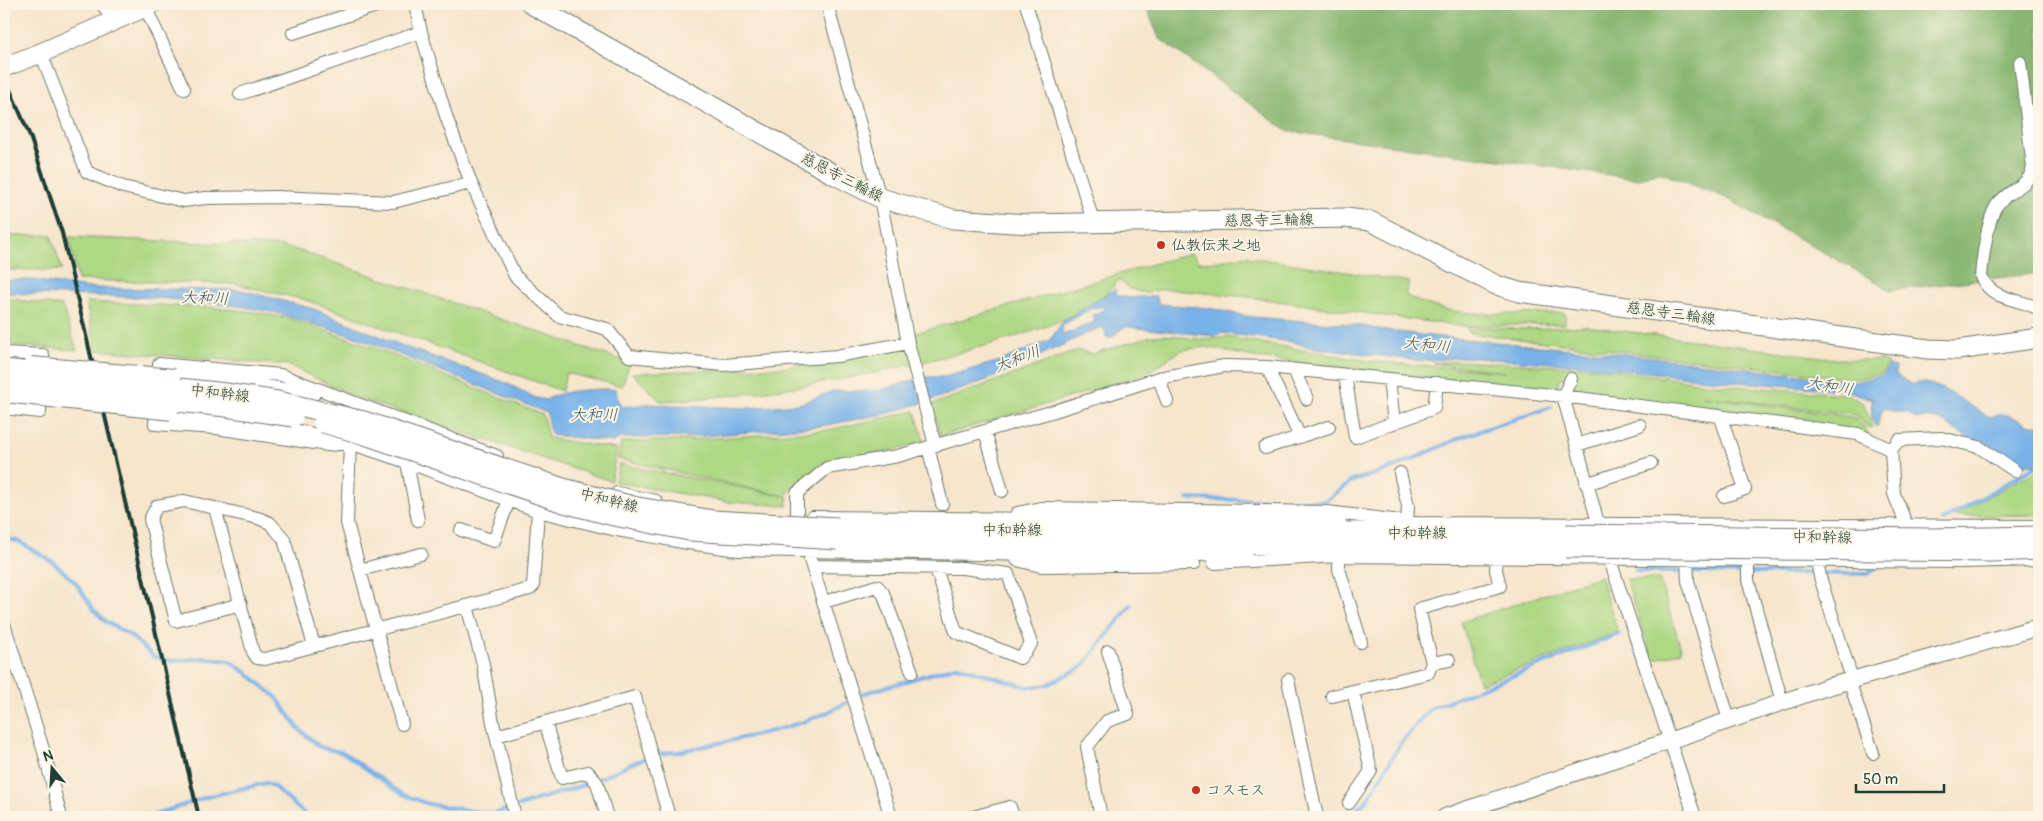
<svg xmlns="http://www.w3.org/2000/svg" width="2043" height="821" viewBox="0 0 2043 821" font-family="Pangolin,'Klee One',sans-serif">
	<rect width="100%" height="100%" fill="#fcf5e5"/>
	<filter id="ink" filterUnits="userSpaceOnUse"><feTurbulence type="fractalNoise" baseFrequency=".02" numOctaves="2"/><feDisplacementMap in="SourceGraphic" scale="10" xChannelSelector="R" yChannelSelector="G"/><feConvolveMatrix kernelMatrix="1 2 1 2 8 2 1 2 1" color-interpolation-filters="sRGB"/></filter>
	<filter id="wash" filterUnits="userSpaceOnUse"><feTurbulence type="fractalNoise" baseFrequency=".0096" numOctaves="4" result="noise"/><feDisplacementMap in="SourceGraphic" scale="20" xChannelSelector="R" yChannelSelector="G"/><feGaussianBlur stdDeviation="1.12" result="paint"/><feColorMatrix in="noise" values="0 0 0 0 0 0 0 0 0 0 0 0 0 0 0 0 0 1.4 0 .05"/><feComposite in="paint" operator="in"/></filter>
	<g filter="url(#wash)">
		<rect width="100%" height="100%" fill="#f7e5cc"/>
		<path fill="#add884" stroke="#668a5c" d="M51,235L62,270H4V236Z
			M69,237L277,246L294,249L630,363L622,386L566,373L562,391L306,300L235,284L78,280Z
			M1191,253L1199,262L1221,261L1242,256L1410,282L1405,295C1452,321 1512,313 1565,313V324L1459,326L1248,297L1164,289L1145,293L1130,289L1119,280C1089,317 1031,332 988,345C881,375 771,395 660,401L632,373L785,367L917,343L916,333Z
			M4,298L62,306L77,350L4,345Z
			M86,302L206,307L247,311L288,318L370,346L543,415L548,438L617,449L611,481L358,398L288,365L96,350Z
			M1586,326L1836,359L1881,360L1888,364L1882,373L1857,379L1469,333L1467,327L1525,329Z
			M1167,335L1206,340L1227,337L1368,361L1505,372L1433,363L1458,361L1597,368L1720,385L1846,394L1863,403L1873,427H1867L1858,415L1703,396L1857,418L1872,438L1564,393L1571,380L1560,378L1556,392L1258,358L1206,347L1182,350L1143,375L941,436L931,405L1079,350L1092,354L1151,336Z
			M915,411L924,441L904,448L823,463L790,490L786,496L788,497L787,506L728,502L615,482L619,464L784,496L618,459L621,442L690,440L828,430Z
			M2039,469V515L1952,516Z
			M1600,576L1618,632L1480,684L1461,622Z
			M1626,579H1659L1682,651L1653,660Z"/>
		<path fill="#8ab872" stroke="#547a53" d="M1145,4H2039V276L2032,274L1891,290L1726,198L1659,172L1638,179L1287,131L1159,38Z"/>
		<path fill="#78b2e9" stroke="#4c788e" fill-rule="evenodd" d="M4,280H30L89,288L241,290L314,309L408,348L504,382L536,398L546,400C563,389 596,389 616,389L618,401L623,407L648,404L749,408L799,404L833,391H877L925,377H945L1003,360L1050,340L1063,321L1115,289L1117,295L1129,298L1156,296L1159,304L1208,308L1251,317L1346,324L1420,335L1625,354L1856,382L1883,375L1889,365L1896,367L1895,374L1912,385C1932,374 1970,408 1988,416C1994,418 2001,413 2007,415C2018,418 2027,427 2039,425V465L2012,463L1950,427C1942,418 1928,416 1915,419L1907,412H1895L1885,408L1881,413L1877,427C1871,420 1870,408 1873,399L1845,390L1736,382L1582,365L1463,357L1423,361L1314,348L1292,342L1222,333L1214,336L1128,327L1122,328L1111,338L1106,337V332L1101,327L994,377L944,396L889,413L821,426L691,437L620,438L613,442L552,435L549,428L547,413L361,339L278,313L239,306L158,298L4,293ZM1105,306L1104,310L1092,316L1095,319L1093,323L1066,334H1062L1063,325L1092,308Z"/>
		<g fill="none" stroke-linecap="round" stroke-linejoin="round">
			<path stroke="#78b2e9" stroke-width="4" d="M1188,499L1325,501L1352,481L1393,468L1462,437L1551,407
				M1942,521L2039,464
				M4,539L18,541L53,562L76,583L94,610L105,621L131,636L154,657L172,661L205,658L229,661L247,673L276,697L299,729L320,747L344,753L402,794L428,804L493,814L505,810
				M1636,571L1684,572
				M1691,572L1868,574L1879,566
				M862,694L957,666L1027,687L1047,685L1082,667L1131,605
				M519,806C541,798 564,792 586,784C618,772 643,753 678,752C732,739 797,731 846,703
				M149,817L206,797L266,783L273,786L308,817
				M1349,817L1367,800L1401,743L1431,708L1619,634"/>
		</g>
	</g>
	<g filter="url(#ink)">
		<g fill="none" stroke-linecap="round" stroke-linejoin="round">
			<defs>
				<path id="minor" d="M827,4L880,198L908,343L935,445
					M1026,4L1094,224
					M145,7L184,89
					M293,33L382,4
					M41,53L87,172L123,187L184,201L205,198L276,197L393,202L471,183L447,119L421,32L415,4
					M2020,62L2033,167C2029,188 2009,188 1997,205C1988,217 1982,261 1981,277C1994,302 2016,297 2039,309
					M240,94L421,32
					M471,183L515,276L559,316L607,329L629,356L724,365L837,356L908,343
					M4,353L43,355L40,412L4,408
					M1267,367L1300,437
					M1294,370L1307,399
					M175,375L223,379L314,394
					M1345,375L1355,437L1434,408L1437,383
					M1159,378L1167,401
					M1389,379L1394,423
					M1571,379L1563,396L1600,530
					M158,383L159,364L281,375L497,456
					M157,403L155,424L216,428L328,445L350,443L407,462L538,511L612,529L688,543L738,550L1093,556H1184L1247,552
					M172,414L305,432L350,443L347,523L402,724
					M1720,415L1745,489L1724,496
					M985,431L1002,491
					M1577,445L1640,425
					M928,447L942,504
					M1265,448L1329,427
					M1891,450L1899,440L1941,438L1979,447L2015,471
					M407,462L418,520
					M1400,473L1408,506L1407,522
					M1586,484L1651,463
					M617,493L656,501
					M215,508L253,652L257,658L265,659L530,589L533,586L538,511
					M1017,513L1041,508L1327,512L1417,523L2039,526
					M797,516V493L827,468L898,456L1051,412L1159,378L1224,366L1267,367L1563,396L1858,434L1891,450L1894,494L1907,526
					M812,517L1309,521L1340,523
					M461,530L494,541L509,500
					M1607,551L1695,817
					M1339,556V569L1361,642
					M1687,559L1688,581L1729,720
					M1748,559V580L1782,702
					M810,560L891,817
					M1017,560L1041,566L1194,564
					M1817,560L1820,577L1852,679
					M1214,563L1339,556L1960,562L2039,560
					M812,566L963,568L1008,574L1031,644L1020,658L956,632L936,568
					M360,570L421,554
					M824,602L877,586L883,593L912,672
					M241,604L176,621L150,519L157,506L184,501L258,518L270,523L284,539L314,646
					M467,606L483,664L493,723L515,817
					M4,624L44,752L61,817
					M1432,663L1449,660
					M1288,680L1317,817
					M1849,680L1873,753
					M1332,696L1353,691
					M545,722L562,778L588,772L597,783L607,817
					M496,736L635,697L669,817
					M1349,803L1371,771L1353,691L1428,673L1432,663L1419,609L1500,586L1496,570L1497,558
					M973,817L1010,807L1013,817
					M1101,817L1087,747L1107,721L1128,714L1108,651"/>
				<path id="tertiary" d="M105,4L114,20
					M1445,817L1827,687L2039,627"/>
				<path id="secondary" d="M531,4L833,174L880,198L953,219L1028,224L1346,218L1370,221L1496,285L1519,292L1928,349L1958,350L2039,338
					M4,67L41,53L152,4
					M838,527L1566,534
					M837,540L1565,548"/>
			</defs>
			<use href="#minor" stroke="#6b7869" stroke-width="14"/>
			<use href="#tertiary" stroke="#6b7869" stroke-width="18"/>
			<use href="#secondary" stroke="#6b7869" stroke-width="21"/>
			<use href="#minor" stroke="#fff" stroke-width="12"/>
			<use href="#tertiary" stroke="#fff" stroke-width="16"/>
			<use href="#secondary" stroke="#fff" stroke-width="19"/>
			<path stroke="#1f3d34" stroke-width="4" d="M4,76L30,136L62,233L199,817"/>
			<defs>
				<path id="minor-bridge" d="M31,363L175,375
					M4,396L172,414"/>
				<path id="secondary-bridge" d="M4,369L226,393L278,401L364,421L563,488L633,506L713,520L838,527
					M4,384L226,407L293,417
					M323,423L365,435L564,503L614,516L689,531L837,540
					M1566,534L1932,538L2039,536
					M1565,548L1993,552L2039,550"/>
			</defs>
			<use href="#minor-bridge" stroke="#6b7869" stroke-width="14" stroke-linecap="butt"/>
			<use href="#secondary-bridge" stroke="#6b7869" stroke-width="21" stroke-linecap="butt"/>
			<use href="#minor-bridge" stroke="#fff" stroke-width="12"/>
			<use href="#secondary-bridge" stroke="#fff" stroke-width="19"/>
		</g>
	</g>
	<g fill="#c8321e" stroke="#fcf5e5" stroke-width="2">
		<circle cx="1161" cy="245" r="5"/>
		<circle cx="1196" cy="790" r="5"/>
	</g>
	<g text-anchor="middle" stroke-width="4" stroke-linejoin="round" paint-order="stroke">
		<g font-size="15" fill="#1f3d34" stroke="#fcf5e5">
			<text transform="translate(842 177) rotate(27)" y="5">慈恩寺三輪線</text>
			<text transform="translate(1269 220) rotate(-1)" y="5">慈恩寺三輪線</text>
			<text transform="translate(1671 313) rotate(8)" y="5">慈恩寺三輪線</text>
			<text transform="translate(220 393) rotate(7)" y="5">中和幹線</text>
			<text transform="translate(609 500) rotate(14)" y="5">中和幹線</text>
			<text x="1012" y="535">中和幹線</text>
			<text x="1417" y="538">中和幹線</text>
			<text transform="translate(1822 537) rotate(1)" y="5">中和幹線</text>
		</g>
		<g font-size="15" fill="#1f3d34" stroke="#fcf5e5" text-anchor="start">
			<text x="1171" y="250">仏教伝来之地</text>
			<text x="1206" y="795">コスモス</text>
		</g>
		<g font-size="16" font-style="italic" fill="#355a61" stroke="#fcf5e5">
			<text transform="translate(205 297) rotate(2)" y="6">大和川</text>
			<text transform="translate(1427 344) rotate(6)" y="6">大和川</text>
			<text transform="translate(1017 358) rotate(-21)" y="6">大和川</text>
			<text transform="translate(1830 385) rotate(10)" y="6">大和川</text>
			<text x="594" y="420">大和川</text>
		</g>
	</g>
	<rect width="2043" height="821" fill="none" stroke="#fcf5e5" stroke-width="20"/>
	<g transform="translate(52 768) rotate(342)" stroke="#fcf5e5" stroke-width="4" paint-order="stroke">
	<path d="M0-4L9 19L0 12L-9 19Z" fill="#1f3d34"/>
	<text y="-8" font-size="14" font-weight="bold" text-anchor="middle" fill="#1f3d34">N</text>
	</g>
	<path d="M1856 784v8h88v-8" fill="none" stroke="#1f3d34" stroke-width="2.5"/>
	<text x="1863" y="784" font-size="15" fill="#1f3d34" stroke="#fcf5e5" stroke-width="4" paint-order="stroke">50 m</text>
</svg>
